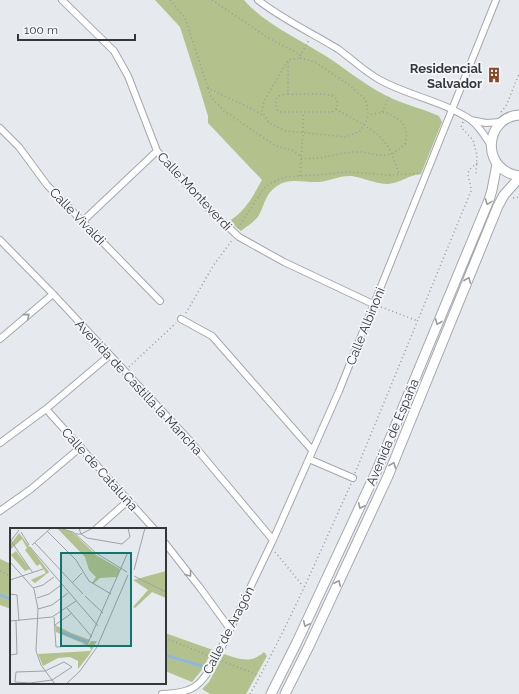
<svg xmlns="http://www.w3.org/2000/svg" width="519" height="694" viewBox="0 0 519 694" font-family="Raleway,sans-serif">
	<rect width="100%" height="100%" fill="#e6e9ee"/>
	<path fill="#b3c18d" d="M155,0H244C264,23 293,36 319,52C342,65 361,83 385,95C402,104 421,108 439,116L442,122L421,174C409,175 400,183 388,184C376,184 364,178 352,176C340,175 330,181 319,182C304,183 290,177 277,186C265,194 265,204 259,215C256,221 247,226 241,231L229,221C245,212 253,196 262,180L208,123V116L197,80L180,27Z
		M0,559L11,564V609L0,605Z
		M165,633L213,650L201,671L192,682L165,671Z
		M264,652L267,656L246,694H210L202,689L209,682L224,654C239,659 251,664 264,652Z"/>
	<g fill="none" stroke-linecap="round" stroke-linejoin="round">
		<path stroke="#88b6ef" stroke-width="2.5" d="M0,595L11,599
			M165,655L202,666"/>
		<defs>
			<path id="street" d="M62,0L114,51L128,76L157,151L211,211L239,237L284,262L373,304
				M258,0C282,19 312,33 338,49C352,59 365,72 380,80C409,96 443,101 471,120C479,126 485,136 490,144
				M471,120L486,123L501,122
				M0,128L19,147L47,185L160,301
				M83,221L157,151
				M0,240L53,294L191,442L273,540
				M181,319L212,336L312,450
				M0,339L53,294
				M46,409L154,529
				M0,443L46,409L110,355
				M309,459L353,478
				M0,511L31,489L81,447
				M96,529L129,500
				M165,543L201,589L230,629
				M162,694C195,693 200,686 216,659L273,540L339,391L496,0"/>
			<path id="secondary" d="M519,115C489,117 481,158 507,172C510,174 515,175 519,176
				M271,694L297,642L377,470L489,200L492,190L497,164
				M285,694L309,646L388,476L498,206L504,195L519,178"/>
		</defs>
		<use href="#street" stroke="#a4a7ac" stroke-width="8"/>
		<use href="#secondary" stroke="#a4a7ac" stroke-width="11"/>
		<path stroke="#999b9e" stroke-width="1.5" stroke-dasharray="1 3" stroke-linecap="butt" d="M170,0L185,18L208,88L254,110L264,116
			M212,0L270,39L301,55
			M300,56L309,40
			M300,58L315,62L349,85L365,99L367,104L368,113L366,122L360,131L346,137L286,131L269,123L262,111L264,101L288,60Z
			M208,88L211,97L224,111L276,146L292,150L302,157
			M288,94C297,95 330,92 335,97C339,101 337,106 336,109L332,112H281L277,110C276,104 275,100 278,96L288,94V60
			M336,109C350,118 372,127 383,140C391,149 395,162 399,174
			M382,112L389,97
			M501,112L506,106L519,74
			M463,122L461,127L473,140L477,155L476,175
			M301,158C322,161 337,152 356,152C366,151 377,157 387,155C394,154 399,149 405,144C410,125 400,118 384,112L368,115
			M300,176L303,132V112
			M513,198L519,197
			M238,228L264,188L271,183L285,177L330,174L346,172L390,175L419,173
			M381,307L418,321
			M186,313L213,266L233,239
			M129,367L176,323
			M355,473L471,191C471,177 461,173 478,163
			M275,552L303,586
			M0,571L11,576
			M165,638L210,656
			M222,661L260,676
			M250,694C288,627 319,554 351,484"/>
		<use href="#street" stroke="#fff" stroke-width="6"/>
		<use href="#secondary" stroke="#fff" stroke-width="9"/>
	</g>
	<defs><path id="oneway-chevron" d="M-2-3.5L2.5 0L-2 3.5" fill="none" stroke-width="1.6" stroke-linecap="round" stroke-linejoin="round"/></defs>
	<g stroke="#9a9b9c">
		<use href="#oneway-chevron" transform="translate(488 202) rotate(111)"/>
		<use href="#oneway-chevron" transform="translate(468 280) rotate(-68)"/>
		<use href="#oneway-chevron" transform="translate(27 316) rotate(-40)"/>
		<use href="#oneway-chevron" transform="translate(438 322) rotate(112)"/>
		<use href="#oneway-chevron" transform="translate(393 465) rotate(-68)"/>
		<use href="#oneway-chevron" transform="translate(361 506) rotate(115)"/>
		<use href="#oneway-chevron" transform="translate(189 574) rotate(52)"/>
		<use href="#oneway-chevron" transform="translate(338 583) rotate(-65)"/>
		<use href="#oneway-chevron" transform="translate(306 624) rotate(115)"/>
	</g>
	<defs>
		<symbol id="building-bare" viewBox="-9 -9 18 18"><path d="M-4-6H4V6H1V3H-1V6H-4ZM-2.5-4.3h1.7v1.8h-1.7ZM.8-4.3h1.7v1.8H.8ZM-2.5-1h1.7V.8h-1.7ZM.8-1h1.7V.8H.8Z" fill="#8c4425" stroke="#f4f6fb" stroke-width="2.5" paint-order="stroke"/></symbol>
	</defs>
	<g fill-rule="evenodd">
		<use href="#building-bare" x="483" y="64" width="22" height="22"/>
	</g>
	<g text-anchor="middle" stroke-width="3.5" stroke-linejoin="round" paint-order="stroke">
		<g font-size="13" font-weight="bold" fill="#363739" stroke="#f4f6fb" text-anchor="end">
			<text x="482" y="73">Residencial<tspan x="482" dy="15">Salvador</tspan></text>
		</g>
		<g font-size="13" fill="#363739" stroke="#f4f6fb">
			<text transform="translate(195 191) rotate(47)" y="5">Calle Monteverdi</text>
			<text transform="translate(78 216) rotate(46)" y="5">Calle Vivaldi</text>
			<text transform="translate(365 326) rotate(-68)" y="5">Calle Albinoni</text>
			<text transform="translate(139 387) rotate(47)" y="5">Avenida de Castilla la Mancha</text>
			<text transform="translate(392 432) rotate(-67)" y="5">Avenida de España</text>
			<text transform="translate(100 469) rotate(48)" y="5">Calle de Cataluña</text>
			<text transform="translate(228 630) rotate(-63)" y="5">Calle de Aragón</text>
		</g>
	</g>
	<g transform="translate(10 528)">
		<rect width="156" height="156" fill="#e6e9ee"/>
		<path d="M47,0L62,4L86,27L110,41L107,49L90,50L83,56L82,55L86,49L79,42L75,29ZM9,5L39,44L25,55L21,52L36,45L30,36L27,38L15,22L17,20L12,11L0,22V17ZM6,23L20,41L15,43L1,27ZM156,43V70L142,64L125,80L123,79L138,62L123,52ZM45,97L61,105L80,112L77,117L46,104ZM81,113H87L79,127L68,141V133L60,129L48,130L33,138L28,126L80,123L81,121L78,117Z" fill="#b3c18d"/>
		<path fill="none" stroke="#88b6ef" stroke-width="2" d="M50,104L77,114"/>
		<path fill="none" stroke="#a0a2a6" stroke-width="1" d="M49,0L63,4L86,25L117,44M83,0L71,6L77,10L112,16L120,9L118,0M37,3L66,32L79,53L101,66M11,4L19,17M65,6H71L69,0M1,13L23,45M0,14L9,2M25,15L73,66M22,17L41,0M20,19L88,98M0,34L24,61L28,81L26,123L31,137L45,156M124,42L135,0M124,48L156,64M0,52L33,41M62,55L72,45M23,60L33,57L44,49M0,66L7,67L9,93M75,68L93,85M27,70L39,66L51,57M57,80L82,109M28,81L42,77L58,65M44,89L46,119L77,117L118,24M0,93L42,89L66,73M45,97L62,85M0,127L7,126L6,93M54,134L62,139L42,152L20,155L5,154L6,144L35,143ZM56,156L70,143L87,119L118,47"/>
		<path fill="#0f766e" fill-opacity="0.15" stroke="#0f766e" stroke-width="2" d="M51,25H121V118H51Z"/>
		<rect width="156" height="156" fill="none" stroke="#363739" stroke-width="2"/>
	</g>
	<path d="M18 34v6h117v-6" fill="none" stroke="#363739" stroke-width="2"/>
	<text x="24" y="34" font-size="12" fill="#363739" stroke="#f4f6fb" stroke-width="3" paint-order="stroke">100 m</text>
</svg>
